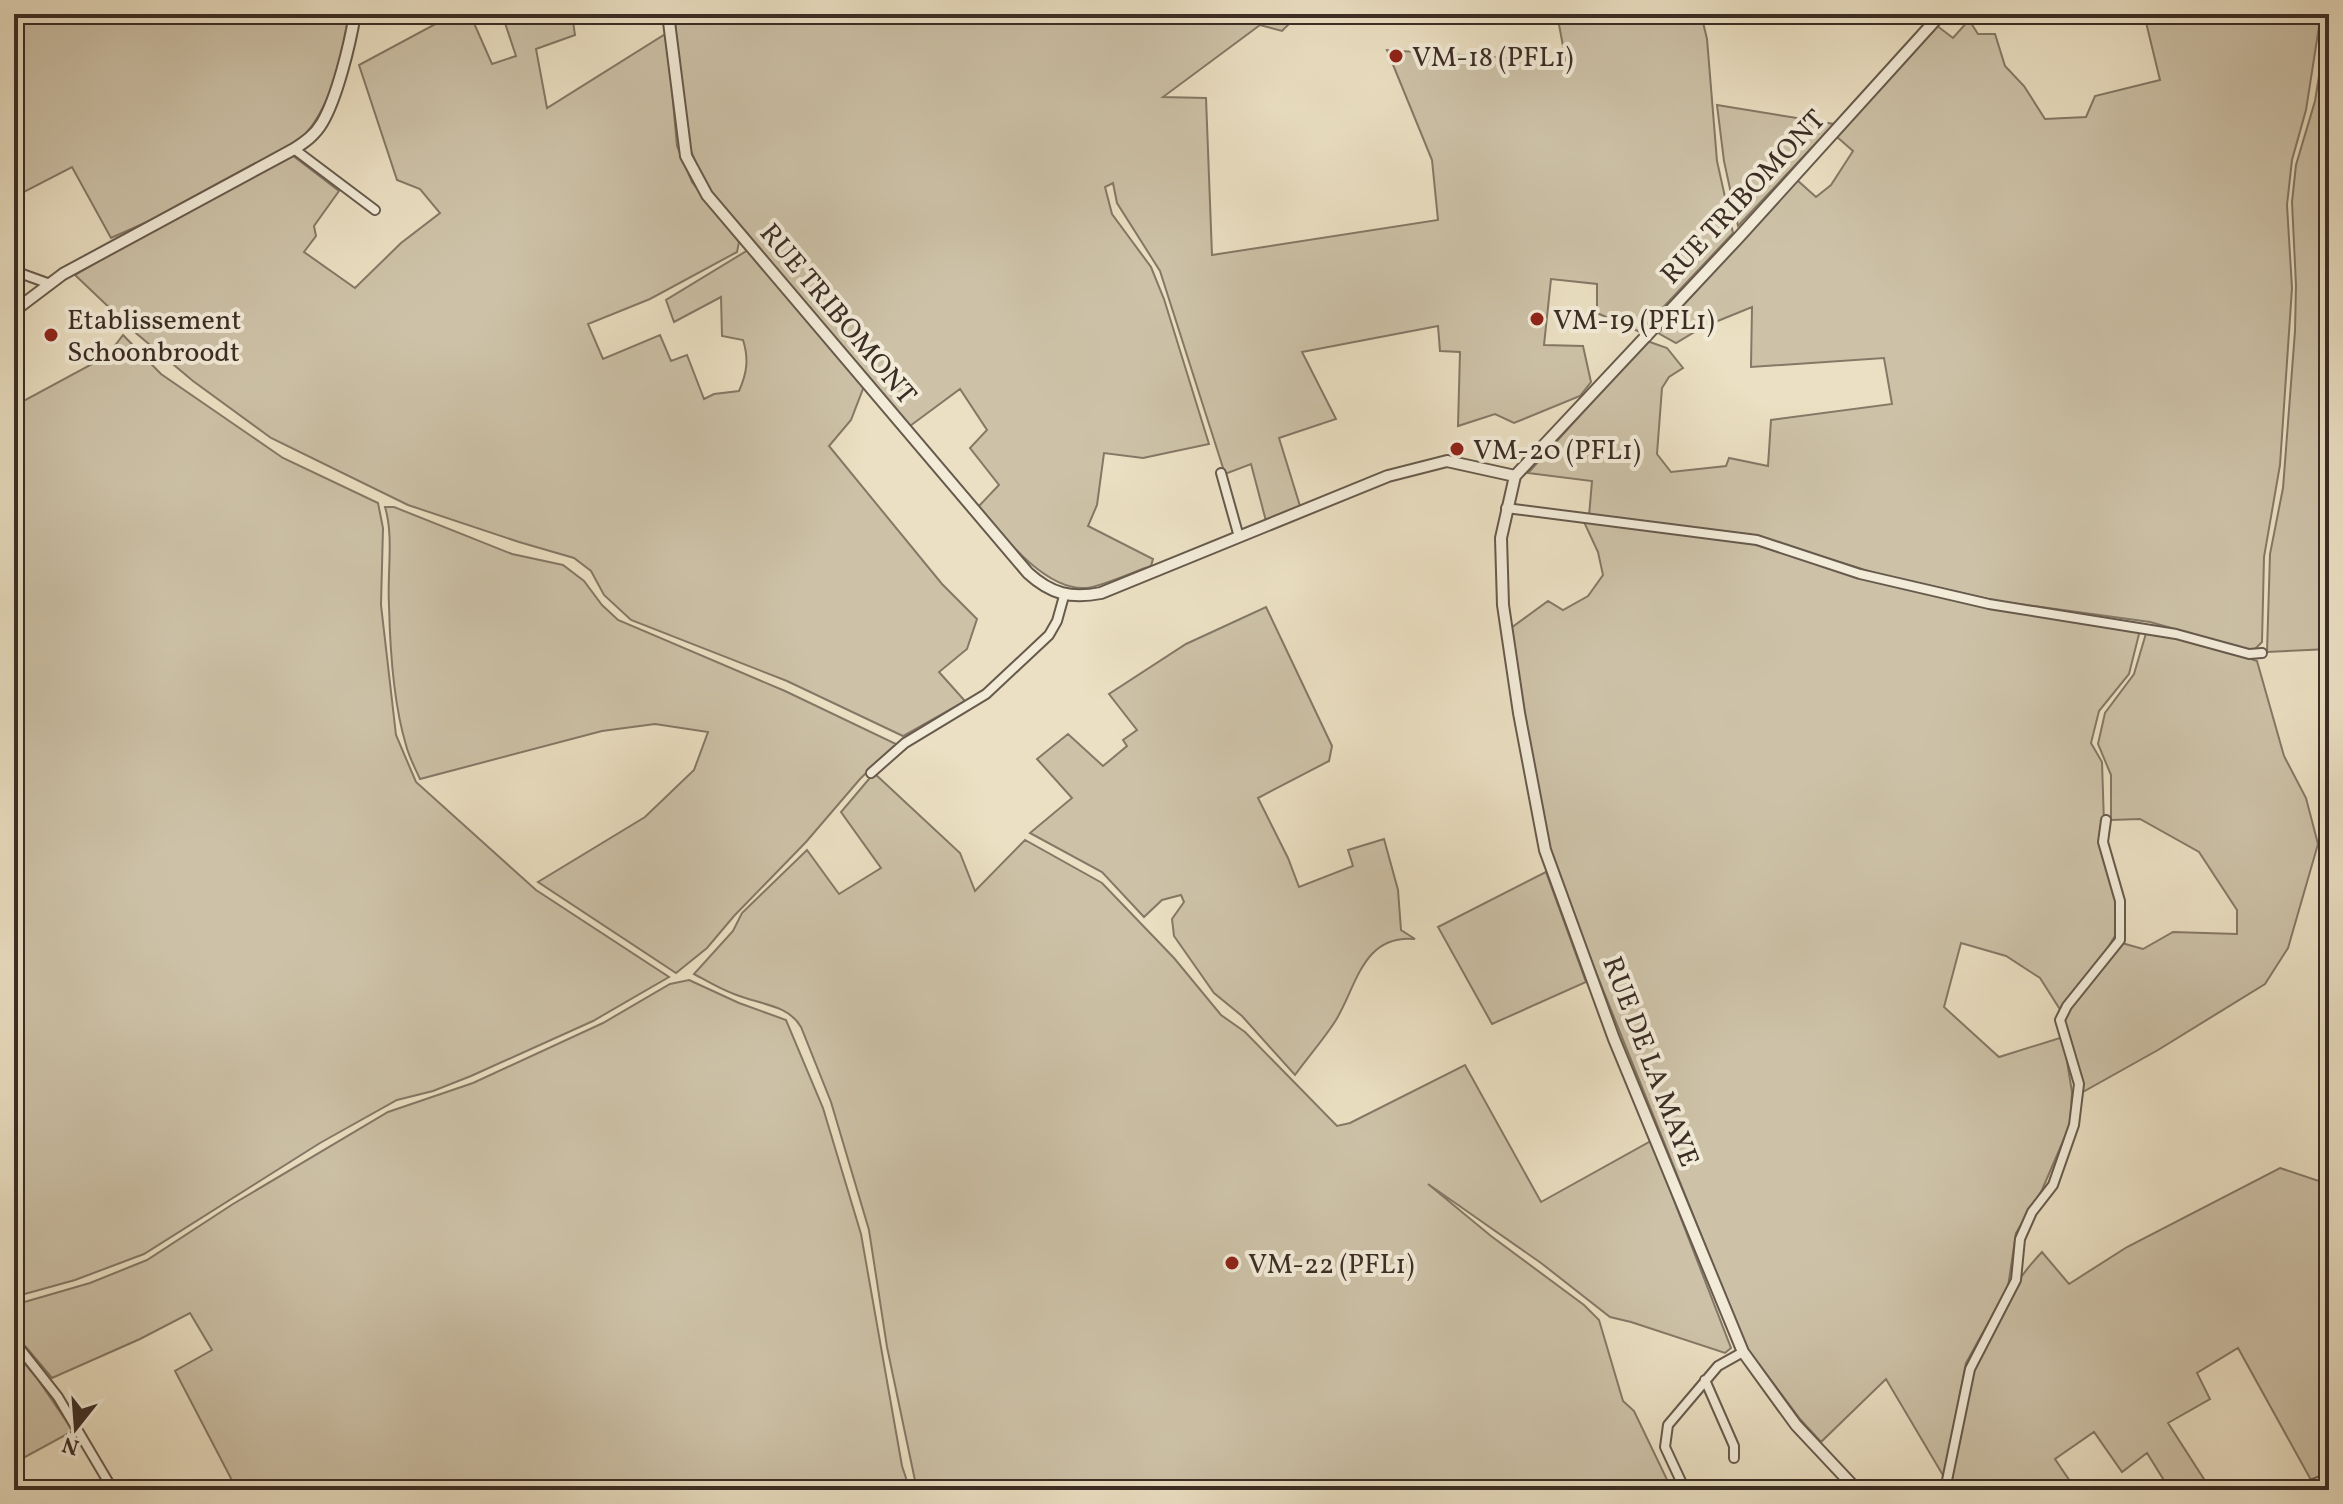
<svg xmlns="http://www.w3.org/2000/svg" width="2343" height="1504" viewBox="0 0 2343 1504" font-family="Vollkorn,serif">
	<rect width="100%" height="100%" fill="#ebe0c3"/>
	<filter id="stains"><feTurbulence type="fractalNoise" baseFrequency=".0025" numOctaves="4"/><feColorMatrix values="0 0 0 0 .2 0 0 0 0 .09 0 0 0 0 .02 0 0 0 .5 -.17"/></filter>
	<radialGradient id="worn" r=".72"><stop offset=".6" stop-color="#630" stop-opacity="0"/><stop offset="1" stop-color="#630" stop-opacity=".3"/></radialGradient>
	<path fill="#cdc2a8" stroke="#847866" stroke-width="2" d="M14,14H349C342,57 331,109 300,140L156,218L111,238L72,167L24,192L14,188Z
		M454,14H470L492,64L516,56L502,14H572L575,35L536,49L547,108L667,33L677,146L692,182L739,242L737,252L650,299L588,324L603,359L660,335L671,361L687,355L704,399L714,394L739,391C747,373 749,359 743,340L722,336L721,297L674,322L666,300L748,250L706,188L689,146L674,14H1299L1282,31L1260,25L1163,97L1206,98L1212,255L1438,220L1432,160L1387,50L1566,62L1557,14H1701L1707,39L1717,161L1733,233L1640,332L1597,313V284L1551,279L1544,345L1583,346L1591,382L1580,396L1514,423L1495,414L1458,426L1460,352L1440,351L1438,326L1302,352L1336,419L1279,438L1300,506L1266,521L1251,464L1225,474L1160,271L1117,203L1113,183L1105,187L1112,214L1151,267L1164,299L1209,444L1143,458L1104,453L1097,505L1088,526L1153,559L1151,566C1135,571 1101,587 1086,588C1045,591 1002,535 978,507L999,485L970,448L987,430L960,389L910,426L868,376L851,420L829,446L942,584L977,619L967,649L939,672L965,701L903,736L787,681L631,620L604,595L591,571L574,558L519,542L408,505L271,438L193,381L137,334L75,275L148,232L292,155L339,191L314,226L316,236L304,252L355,288L401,243L440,213L420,189L397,180L359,65Z
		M2144,14H2321L2306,110L2292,160L2287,205L2292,288L2280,465L2264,557L2262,642L2253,651L2150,622L1997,601L1878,574L1752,535L1589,516L1592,481L1528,473L1647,341L1667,348L1683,368L1669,377L1662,388L1657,454L1671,472L1726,466L1729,458L1768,466L1771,420L1892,404L1884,358L1751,367L1752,307L1703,327L1676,343L1658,333L1797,180L1816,197L1831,185L1853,151L1837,137L1936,25L1953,38L1969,20L1978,34H1995L2005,66L2024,86L2045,119L2086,117L2095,96L2160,80Z
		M2329,14V649L2267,652L2270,554L2283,488L2295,331L2296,285L2292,202L2296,165L2315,101Z
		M1717,105L1834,124L1738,226L1724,161Z
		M123,335L161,374L283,458L378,503L383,528L381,605L396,735L416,782L536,890L669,977L593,1021L471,1076L433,1091L397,1100L320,1143L144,1254L75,1280L14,1297V406L107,356Z
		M385,507H394L512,554L563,565L584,581L602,605L618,620L785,691L896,744L860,779L806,842L734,916L707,948L676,973L538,882L645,817L694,770L708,732L655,724L602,731L420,779C415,768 409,757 406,745C393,702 390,650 389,605C387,574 394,536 385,507Z
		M1584,522L1747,542L1856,576L2140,630L2129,674L2099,711L2091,743L2102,762L2104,823L2116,896V934L2102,958L2061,1011L2040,978L2006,956L1961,943L1944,1007L1999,1057L2063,1037L2072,1092L2070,1125L2042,1190L2016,1233L2008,1287L1966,1363L1944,1477L1886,1379L1821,1442L1800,1419L1746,1347L1555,870L1542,819L1511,628L1548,601L1563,610L1588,596L1603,575L1598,552Z
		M1266,607L1332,746L1329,761L1258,798L1288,858L1299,887L1353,866L1348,850L1384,839L1398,890L1401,930L1415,939C1363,934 1357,985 1336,1020C1324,1039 1308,1057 1295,1075L1242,1016L1214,993L1174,936L1172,919L1184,902L1181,895L1162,900L1144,917L1102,872L1030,833L1072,798L1037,759L1068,734L1103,766L1127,746L1123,740L1137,730L1109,694L1186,644Z
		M2147,630L2188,638L2257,661L2284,756L2306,798L2318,844L2288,948L2265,984L2158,1050L2081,1093L2064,1020L2069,1005L2118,942L2143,949L2173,932L2237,934V910L2199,852L2140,819L2111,820V775L2098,744L2105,713L2134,674Z
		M874,773L960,853L975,891L1025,840L1102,883L1174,958L1221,1015L1245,1032L1337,1126L1350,1123L1465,1065L1541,1202L1651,1141L1731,1348L1725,1353L1631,1322L1610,1317L1541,1263L1428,1184L1491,1236L1584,1305L1599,1320L1623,1401L1634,1411L1672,1490H995L969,1484L948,1490H917L887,1347L869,1230L831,1102L801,1027C788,1004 757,1004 734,994C720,989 707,981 694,974L733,931L742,913L807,850L839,894L881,868L841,812Z
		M1546,872L1586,982L1492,1024L1438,927Z
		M689,980L739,1003L786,1020L823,1108L861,1234L902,1466L910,1490H237L175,1371L212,1350L190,1313L140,1339L52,1378L14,1333V1305L90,1283L147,1260L233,1204L388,1112L473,1083L603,1023L670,984Z
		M2280,1168L2319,1181L2329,1199V1472L2311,1480L2238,1348L2197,1373L2210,1399L2168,1423L2211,1490H2170L2147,1453L2122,1472L2094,1432L2055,1459L2076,1490H1950C1960,1404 1981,1316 2042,1252L2069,1284L2127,1247Z
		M14,1351L37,1378L73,1431L14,1463Z"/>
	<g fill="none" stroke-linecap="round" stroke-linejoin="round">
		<defs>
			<path id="minor" d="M294,149L375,210
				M14,271L50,284
				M1221,473L1239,537
				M1506,508L1757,540L1860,574L1989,604L2176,634L2249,654L2262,653
				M871,773L905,743L986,694L1049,635L1057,621L1064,596
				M14,1341L58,1397L113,1490
				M1705,1380L1734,1446V1458
				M1685,1490L1665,1447L1668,1425L1718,1366L1743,1352
				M1945,1490L1970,1369L2016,1280L2020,1239L2032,1212L2053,1185L2074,1125L2079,1084L2060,1020L2067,1006L2120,940V901L2103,842L2106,820
				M2297,1490L2329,1478"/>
			<path id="tertiary" d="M668,14L686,156L707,195L1028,573C1051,594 1071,599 1101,593L1388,476L1447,461L1515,476
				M14,311L63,274L294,149C305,142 315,135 322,123C337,98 350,44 355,14
				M1857,1490L1796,1425L1743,1352L1614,1039L1545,850L1519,713L1503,605L1501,538L1515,476L1739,237L1941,14"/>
		</defs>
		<use href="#minor" stroke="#675a4c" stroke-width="12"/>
		<use href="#tertiary" stroke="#675a4c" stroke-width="14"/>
		<use href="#minor" stroke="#f2ebd8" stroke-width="8"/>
		<use href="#tertiary" stroke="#f2ebd8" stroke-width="10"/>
	</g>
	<g fill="#8f2418" stroke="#f2ebd8" stroke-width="3">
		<circle cx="1396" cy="56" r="8"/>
		<circle cx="1537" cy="319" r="8"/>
		<circle cx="51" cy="335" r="8"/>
		<circle cx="1457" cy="449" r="8"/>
		<circle cx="1232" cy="1263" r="8"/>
	</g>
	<g text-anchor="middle" stroke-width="8" stroke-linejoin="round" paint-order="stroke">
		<g font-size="28" fill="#3b2d25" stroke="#f2ebd8" text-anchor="start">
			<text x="1412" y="66">VM-18 (PFL1)</text>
			<text x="67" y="329">Etablissement<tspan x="67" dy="32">Schoonbroodt</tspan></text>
			<text x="1553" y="329">VM-19 (PFL1)</text>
			<text x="1473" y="459">VM-20 (PFL1)</text>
			<text x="1248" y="1273">VM-22 (PFL1)</text>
		</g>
		<g font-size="28" fill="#3b2d25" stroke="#f2ebd8">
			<text transform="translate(1742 196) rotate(-47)" y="10">RUE TRIBOMONT</text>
			<text transform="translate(839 313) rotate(50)" y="10">RUE TRIBOMONT</text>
			<text transform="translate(1652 1061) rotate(69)" y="10">RUE DE LA MAYE</text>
		</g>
	</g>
	<rect width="2343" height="1504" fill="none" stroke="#ebe0c3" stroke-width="48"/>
	<rect x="16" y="16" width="2311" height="1472" fill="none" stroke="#3b2d25" stroke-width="4"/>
	<rect x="24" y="24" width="2295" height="1456" fill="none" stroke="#3b2d25" stroke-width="2"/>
	<g transform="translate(76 1428) rotate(197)" stroke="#f2ebd8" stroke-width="6" paint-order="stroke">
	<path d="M0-6L14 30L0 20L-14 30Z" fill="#3b2d25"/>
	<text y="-12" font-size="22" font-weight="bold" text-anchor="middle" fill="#3b2d25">N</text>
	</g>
	<rect width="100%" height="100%" filter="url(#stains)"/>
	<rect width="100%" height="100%" fill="url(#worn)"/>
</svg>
